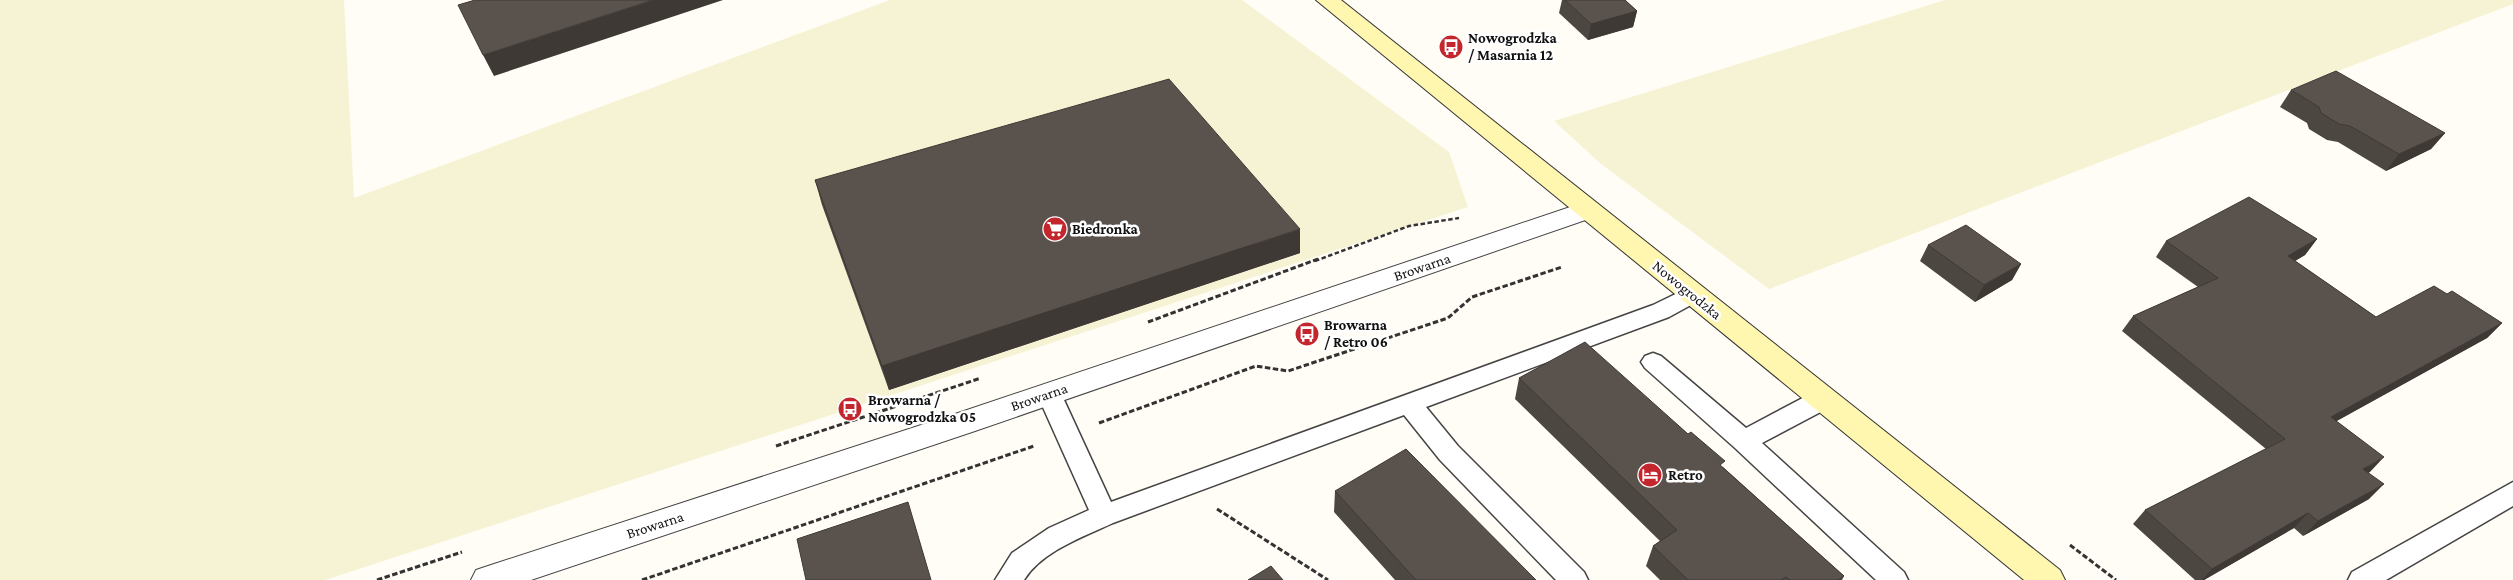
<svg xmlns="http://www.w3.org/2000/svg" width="2513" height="580" viewBox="0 0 2513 580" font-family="'Crimson Pro',serif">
	<rect width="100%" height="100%" fill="#fffdf5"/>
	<path fill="#f6f3d4" d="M0,0H344L354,198L890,0H1242L1449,152L1468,207L325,580H0Z
		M1945,0H2513V4L1769,289L1601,164L1554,121Z"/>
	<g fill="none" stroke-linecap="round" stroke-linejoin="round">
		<defs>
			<path id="service" d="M1692,286L1700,288L1703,294L1700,300L1669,317L1426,407L1458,446L1584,572L1588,580H1556L1440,460L1404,415L1113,523C1083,537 1042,551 1024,580H995L1012,553L1049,528L1089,510L1037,394L1040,387L1049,385L1058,387L1111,502L1653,305Z
				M1653,353L1661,356L1746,428L1814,392L1823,390L1832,392L1835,399L1832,406L1762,443L1904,572L1908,580H1876L1735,448L1645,368L1641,362L1645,356Z
				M2513,482V506L2386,580H2348L2352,572Z"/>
			<path id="tertiary" d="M1588,201L1597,204L1601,210L1597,216L975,431L531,580H471L476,570L488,566L955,414Z"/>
			<path id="secondary" d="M1316,0H1341L2060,570L2065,580H2024Z"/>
		</defs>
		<use href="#service" stroke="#444" stroke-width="3"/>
		<use href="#tertiary" stroke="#444" stroke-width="2"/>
		<use href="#secondary" stroke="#333" stroke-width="2"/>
		<path stroke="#333" stroke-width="2.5" stroke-dasharray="4.5 2.5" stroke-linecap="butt" d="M1315,261L1409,226L1459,218"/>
		<path stroke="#333" stroke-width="3" stroke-dasharray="5.5 2.5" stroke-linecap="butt" d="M1148,322L1318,259
			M1099,423L1256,366L1288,371L1448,318L1472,297L1562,267
			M776,446L981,378
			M1217,509L1328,580
			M2070,545L2116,580
			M377,580L462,552
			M642,580L1034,446"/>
		<use href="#service" fill="#fff" fill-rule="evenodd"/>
		<use href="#tertiary" fill="#fff" fill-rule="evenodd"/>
		<use href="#secondary" fill="#fff6b0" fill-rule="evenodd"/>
	</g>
	<path fill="#4d4742" d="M1562,0H1625L1637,11L1633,27L1588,40L1559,13Z
		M2291,90L2445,133L2431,149L2386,171L2338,142L2327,140L2309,129L2307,123L2280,107Z
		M815,180L1300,253L889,390L822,205Z
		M2317,239L2305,255L2295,261L2376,317L2447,294L2502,323L2487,338L2336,421L2369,473V499L2303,536L2294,528L2204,580H2195L2133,524L2145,510L2266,449L2122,331L2133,316L2198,287L2156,257L2166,241Z
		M1928,245L2021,264L2012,280L1975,302L1920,261Z
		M1519,378L1723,467L1844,576L1842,580H1660L1646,566L1653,546L1660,541L1515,399Z
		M1335,491L1536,580H1395L1334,512Z"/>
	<path fill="#3f3936" d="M653,0H723L494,76L483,55Z
		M1637,11L1633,27L1588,40L1591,24Z
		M2445,133L2431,149L2386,171L2399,154Z
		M1300,229V253L889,390L882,366Z
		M2317,239L2305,255L2276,272L2288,256Z
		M2021,264L2012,280L1975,302L1984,285Z
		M2502,323L2487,338L2317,432L2331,417Z
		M2384,457L2370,472L2349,483L2363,469Z
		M2384,484L2369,499L2303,536L2318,521Z
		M2308,513L2294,528L2204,580H2202L2212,569Z"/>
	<path fill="#5a524d" stroke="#3f3936" d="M475,0H653L483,55L458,5Z
		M1565,0H1625L1637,11L1591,24Z
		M2336,71L2445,133L2399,154L2350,126L2339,124L2321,113L2319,107L2291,90Z
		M1169,79L1300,229L882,366L815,180Z
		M2249,197L2317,239L2288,256L2376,317L2434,286L2447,294L2452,291L2502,323L2331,417L2384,457L2363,469L2384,484L2318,521L2308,513L2212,569L2145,510L2285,439L2133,316L2218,278L2166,241Z
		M1966,225L2021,264L1984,285L1928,245Z
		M1585,342L1688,434L1691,432L1725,461L1720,465L1844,576L1838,580H1790L1786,577L1781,580H1688L1653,546L1677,530L1519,378Z
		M1406,449L1536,580H1416L1335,491Z
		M908,502L931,580H806L797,539Z
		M1271,566L1283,580H1248Z"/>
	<defs>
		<symbol id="bus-disc" viewBox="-11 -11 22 22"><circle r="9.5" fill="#c4262e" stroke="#fff"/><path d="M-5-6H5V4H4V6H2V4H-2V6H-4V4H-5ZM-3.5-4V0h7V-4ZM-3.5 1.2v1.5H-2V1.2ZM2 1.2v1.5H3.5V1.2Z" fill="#fff"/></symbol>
		<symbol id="supermarket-disc" viewBox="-11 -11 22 22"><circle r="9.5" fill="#c4262e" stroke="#fff"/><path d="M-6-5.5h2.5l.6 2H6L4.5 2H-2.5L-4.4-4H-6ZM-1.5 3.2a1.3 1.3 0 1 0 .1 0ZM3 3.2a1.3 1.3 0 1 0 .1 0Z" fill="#fff"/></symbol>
		<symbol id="hotel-disc" viewBox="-11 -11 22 22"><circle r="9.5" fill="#c4262e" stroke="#fff"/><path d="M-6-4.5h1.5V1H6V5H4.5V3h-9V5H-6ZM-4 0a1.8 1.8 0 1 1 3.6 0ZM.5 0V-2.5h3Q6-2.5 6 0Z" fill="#fff"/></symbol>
	</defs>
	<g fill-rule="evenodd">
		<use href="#bus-disc" x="1437" y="33" width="28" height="28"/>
		<use href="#supermarket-disc" x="1041" y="215" width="28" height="28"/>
		<use href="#bus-disc" x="1293" y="320" width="28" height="28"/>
		<use href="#bus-disc" x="836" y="395" width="28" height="28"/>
		<use href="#hotel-disc" x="1636" y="461" width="28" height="28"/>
	</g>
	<g text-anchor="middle" stroke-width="5" stroke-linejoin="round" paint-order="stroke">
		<g font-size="15" font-weight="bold" fill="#111" stroke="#fff" text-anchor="start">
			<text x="1468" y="43">Nowogrodzka<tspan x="1468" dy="17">/ Masarnia 12</tspan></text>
			<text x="1072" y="234">Biedronka</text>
			<text x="1324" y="330">Browarna<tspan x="1324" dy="17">/ Retro 06</tspan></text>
			<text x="868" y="405">Browarna /<tspan x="868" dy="17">Nowogrodzka 05</tspan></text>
			<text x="1668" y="480">Retro</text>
		</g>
		<g font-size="15" fill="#111" stroke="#fff">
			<text transform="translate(1422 267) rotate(-19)" y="5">Browarna</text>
			<text transform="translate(1687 290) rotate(39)" y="5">Nowogrodzka</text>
			<text transform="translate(1039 397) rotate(-19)" y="5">Browarna</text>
			<text transform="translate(655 525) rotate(-18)" y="5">Browarna</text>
		</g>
	</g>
</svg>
